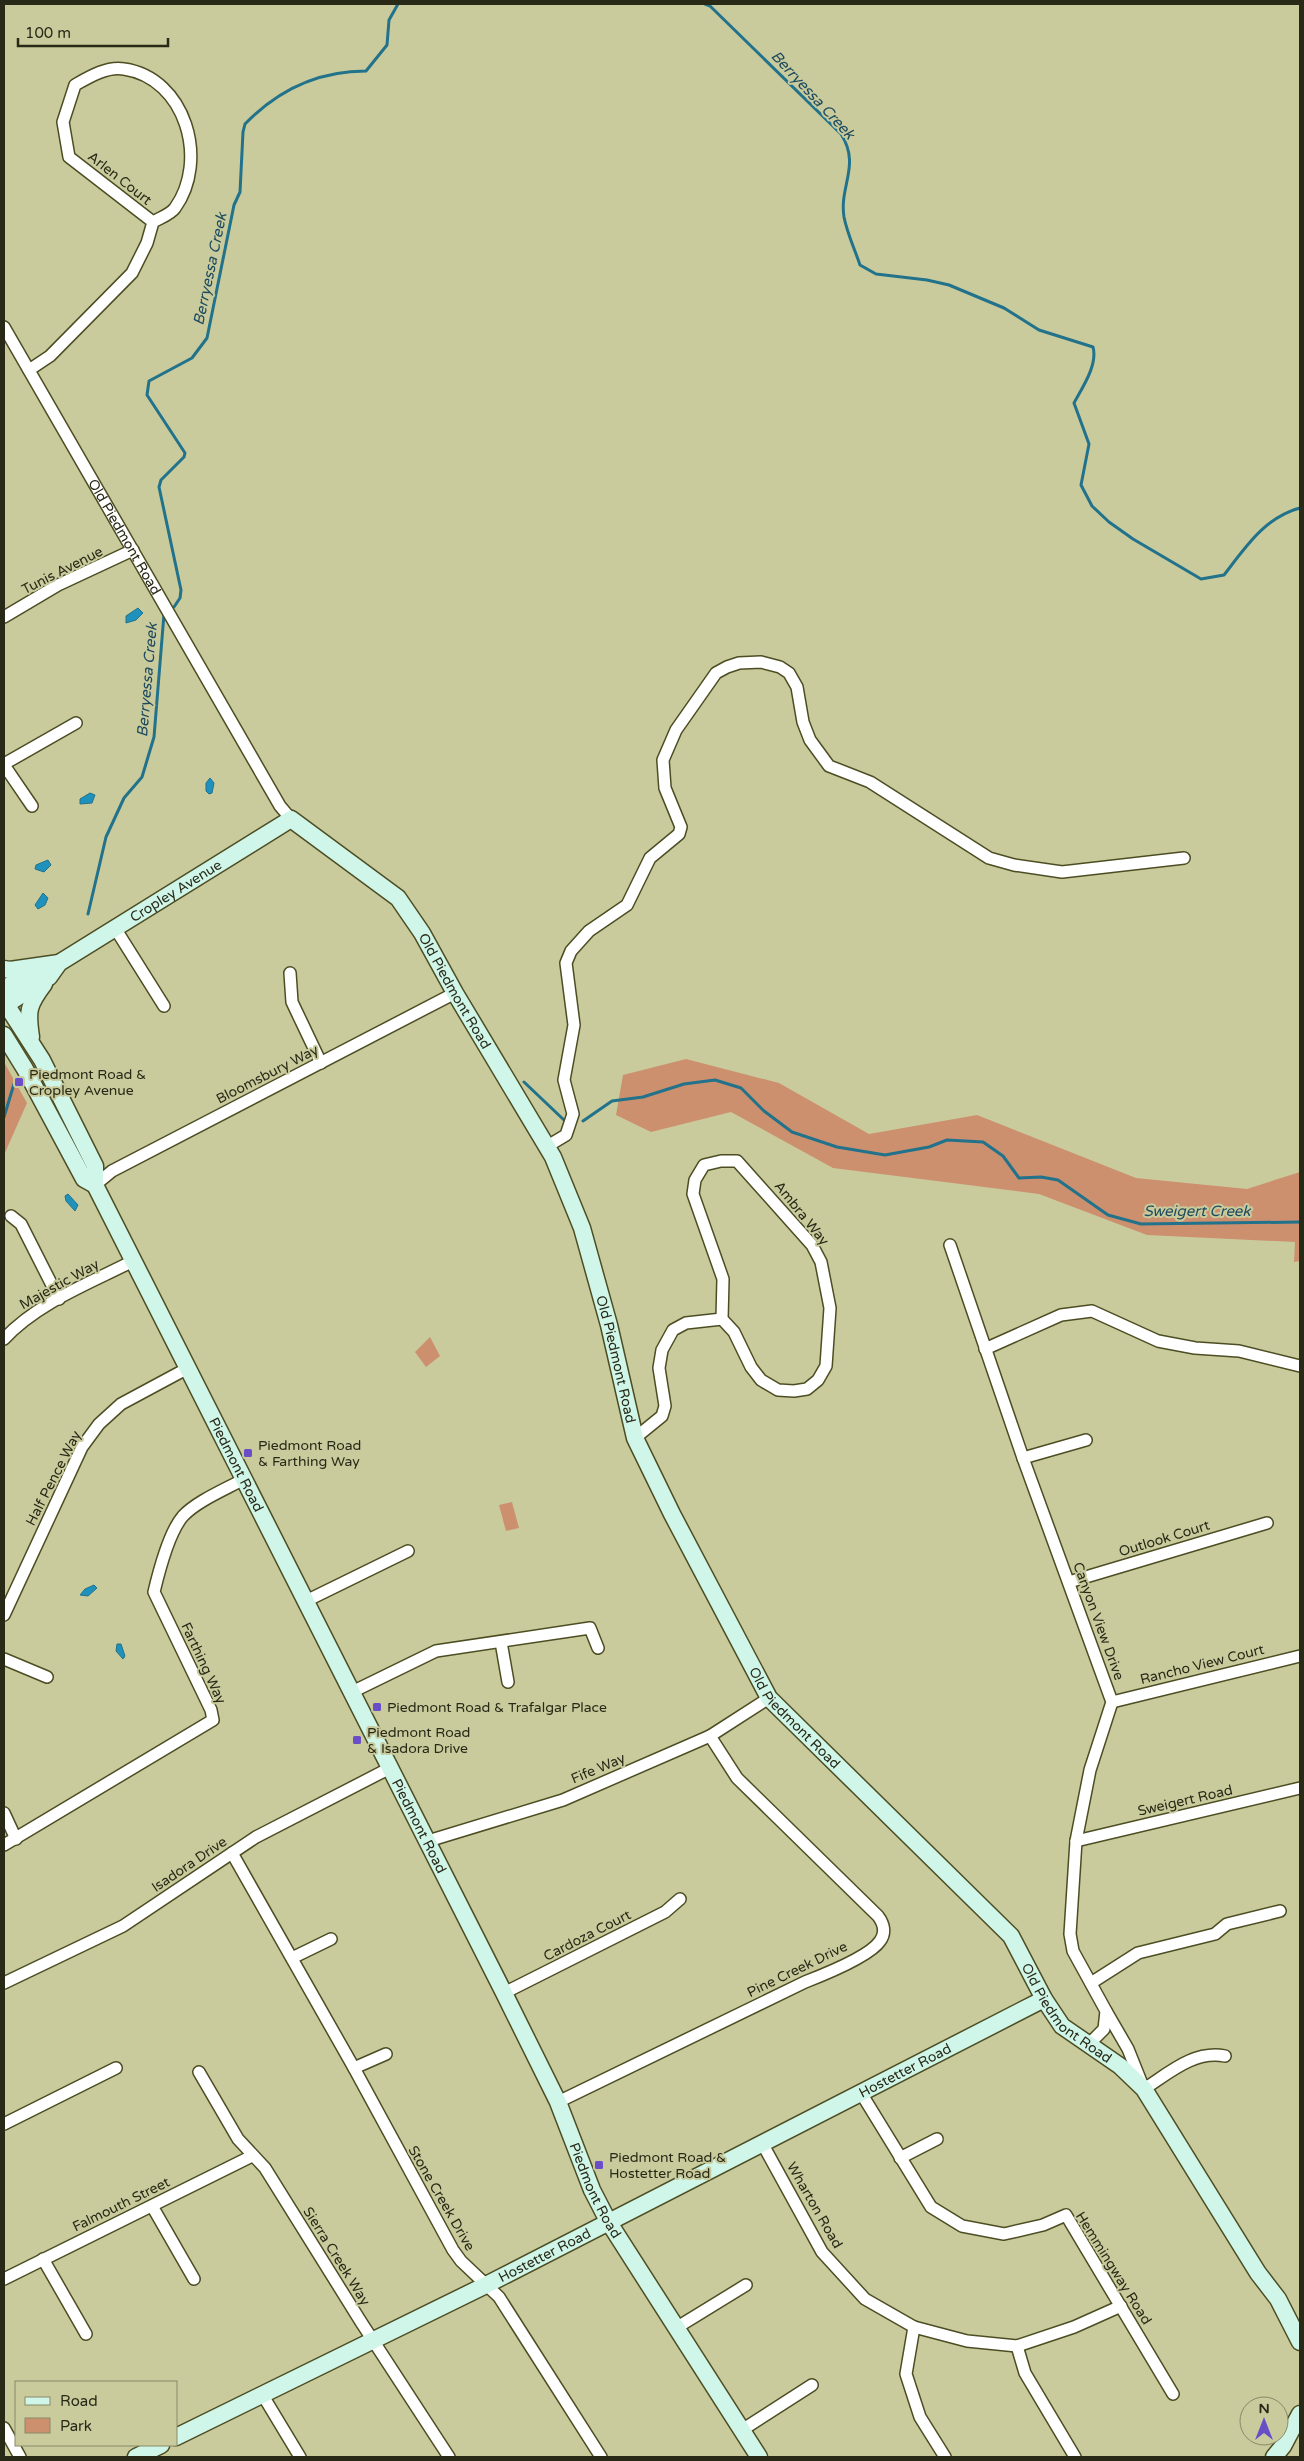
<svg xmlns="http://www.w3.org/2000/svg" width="1304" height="2461" viewBox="0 0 1304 2461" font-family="'Varela Round',sans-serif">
	<rect width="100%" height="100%" fill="#c9cb9d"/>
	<path fill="#cd906f" d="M686,1059L779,1083L869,1134L977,1115L1136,1178L1247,1189L1300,1172V1261L1294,1262L1295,1242L1147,1235L1039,1194L833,1168L731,1112L651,1132L616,1115L623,1075Z
		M4,1062L27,1103L4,1155Z
		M430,1337L440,1356L426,1367L415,1352Z
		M512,1502L519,1528L506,1531L499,1505Z"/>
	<path fill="#1e92bc" stroke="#21728a" d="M138,608L143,613L136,620L126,623V616Z
		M210,778L214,783L212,793L209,794L206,791V783Z
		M90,793L95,795L92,803L80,804V799Z
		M48,860L51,865L44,872L35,869L36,865Z
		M43,893L48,898L45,905L38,909L35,905Z
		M68,1194L78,1205L75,1211L66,1201L65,1196Z
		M94,1585L97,1588L88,1596L80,1595L85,1589Z
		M117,1644H121L125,1656L123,1659L116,1651Z"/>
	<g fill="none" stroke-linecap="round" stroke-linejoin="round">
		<path stroke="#21728a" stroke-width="3" d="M705,4L710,6L841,134C861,165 839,186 844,217C847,233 855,250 860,265L876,274L927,280L949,285L1004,308L1039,330L1093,347C1098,365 1082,388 1074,403L1089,444L1081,485L1092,506L1109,522L1133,539L1201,579L1224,575C1245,548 1265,517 1300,508
			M174,607L180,598L181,590L159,487L161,480L184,457L185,453L147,395L149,381L192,358L207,338L234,205L240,192L243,132L245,124C278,90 318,71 366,71L387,45L389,20L398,4
			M88,914L106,837L124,798L142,777L154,737L164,614
			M524,1082L564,1120
			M4,1117L14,1084
			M583,1121L612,1101L643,1097L684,1084L715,1080L741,1088L764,1111L792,1132L837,1147L885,1155L929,1147L947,1140L983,1142L1003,1156L1019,1178L1041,1177L1058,1180L1108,1215L1141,1224L1300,1222"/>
		<defs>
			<g id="street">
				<path id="s1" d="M4,327L280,806L291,819"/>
				<path d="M29,370L50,356L132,273L147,243L153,222L69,157L63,122L75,85C89,77 107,66 124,69C186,78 209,161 175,208C171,214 160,218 153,222"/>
				<path d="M4,617L58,585L133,550"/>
				<path d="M4,764L76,723"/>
				<path d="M4,765L32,806"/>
				<path d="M115,928L164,1006"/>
				<path d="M290,973L292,1002L321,1063"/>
				<path d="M546,1147L566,1135L573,1114L564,1080L574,1025L566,963L571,951L589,931L627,905L650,858L679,834L681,827L665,788L663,760L676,730L716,673L727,667L739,663L761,662L780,667L789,673L797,687L803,722L810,740L829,766L870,782L989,858L1014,865L1062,872L1184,858"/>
				<path d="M721,1161H737L812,1245L821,1262L830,1308L826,1366L818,1380L807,1389L794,1391L778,1390L761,1380L751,1367L734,1332L722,1319L723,1279L693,1194L695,1180L704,1165Z"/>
				<path d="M95,1185L112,1171L455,993"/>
				<path d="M11,1216L21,1224L59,1299"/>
				<path d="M950,1245L1023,1458L1112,1702L1090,1770L1076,1841L1070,1934L1073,1951L1106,2011L1104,2029L1089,2044"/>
				<path d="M4,1339C37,1303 90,1283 133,1261"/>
				<path d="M985,1349L1061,1315L1092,1311L1158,1341L1195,1348L1239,1351L1300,1366"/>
				<path d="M635,1438L662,1416L665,1406L659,1368L662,1350L673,1330L686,1323L722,1319"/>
				<path d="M1023,1458L1086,1440"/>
				<path d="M1069,1582L1267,1523"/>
				<path d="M306,1601L408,1551"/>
				<path d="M4,1615L82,1447L99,1424L121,1404L188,1368"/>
				<path d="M501,1642L508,1682"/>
				<path d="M4,1659L47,1677"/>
				<path d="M352,1692L436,1651L590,1628L598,1648"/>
				<path d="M1112,1702L1300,1656"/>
				<path d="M4,1813L16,1839"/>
				<path d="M428,1841L563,1800L710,1736L769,1698"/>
				<path d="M1076,1841L1300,1788"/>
				<path d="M4,1845L213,1720L211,1710L154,1592C159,1571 169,1532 183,1516C197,1501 226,1489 244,1479"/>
				<path d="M232,1853L354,2068L453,2250L461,2261L499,2297L601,2457"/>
				<path d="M292,1958L331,1939"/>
				<path d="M4,1983L123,1926L256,1837L390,1768"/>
				<path d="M1091,1983L1138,1953L1215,1934L1227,1924L1280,1911"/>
				<path d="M504,1993L665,1912L680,1899"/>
				<path d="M1106,2011L1128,2049L1144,2089C1169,2073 1194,2050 1225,2056"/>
				<path d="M354,2068L386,2054"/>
				<path d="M199,2072L238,2139L265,2168L361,2322L449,2457"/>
				<path d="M861,2093L931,2207L962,2226L1004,2234L1043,2225L1066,2215L1173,2394"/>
				<path d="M558,2102L805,1982C823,1975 870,1956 880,1941C886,1933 884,1924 878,1916L737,1778L710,1736"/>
				<path d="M4,2124L116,2068"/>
				<path d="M762,2143L822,2252L865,2299L914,2327L967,2341L1017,2346L1074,2327L1121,2306"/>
				<path d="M900,2158L937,2139"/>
				<path d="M152,2206L194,2279"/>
				<path d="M43,2259L86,2334"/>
				<path d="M4,2279L252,2156"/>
				<path d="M914,2327L906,2374L920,2417L945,2457"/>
				<path d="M676,2328L746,2285"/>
				<path d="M1017,2346L1025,2373L1075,2457"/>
				<path d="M262,2394L300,2457"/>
				<path d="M4,2428L20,2457"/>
				<path d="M742,2430L812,2385"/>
			</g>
			<g id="secondary">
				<path d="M4,969L10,970L59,963"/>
				<path d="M4,989L35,969"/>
				<path id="s2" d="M4,1001L42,1060L95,1166V1185L504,1993L558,2102L592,2190L608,2221L759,2457"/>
				<path id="s3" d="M4,1006L49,977L59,963L291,819L398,898L422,933L455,993L553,1157L582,1228L609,1325L635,1438L672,1514L769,1698L1011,1936L1044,1999L1062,2026L1120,2066L1144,2089L1258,2273L1278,2299L1300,2342"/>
				<path d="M4,1035L25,1069L84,1179L95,1185"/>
				<path d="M31,1037C27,1011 28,1005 44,984"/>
				<path id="s4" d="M176,2437L486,2285L1044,1999"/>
				<path d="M136,2457L161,2445"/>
				<path d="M1274,2457L1283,2446L1300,2414"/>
			</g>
		</defs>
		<use href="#street" stroke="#4d4d23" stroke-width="14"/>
		<use href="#secondary" stroke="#4d4d23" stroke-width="19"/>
		<use href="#street" stroke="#fff" stroke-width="11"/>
		<use href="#secondary" stroke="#cff6e9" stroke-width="16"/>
	</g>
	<g fill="#6a4ec8" stroke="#c9cb9d" stroke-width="2">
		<rect x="14" y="1077" width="10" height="10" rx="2.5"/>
		<rect x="243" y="1448" width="10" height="10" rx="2.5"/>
		<rect x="372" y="1702" width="10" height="10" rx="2.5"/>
		<rect x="352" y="1735" width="10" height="10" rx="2.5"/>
		<rect x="594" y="2160" width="10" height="10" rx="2.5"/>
	</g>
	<g text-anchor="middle" stroke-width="4" stroke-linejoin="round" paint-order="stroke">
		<g font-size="14" fill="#292917" stroke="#c9cb9d">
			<text transform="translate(120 178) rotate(38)" y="5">Arlen Court</text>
			<text dy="5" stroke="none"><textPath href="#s1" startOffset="242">Old Piedmont Road</textPath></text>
			<text transform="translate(62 570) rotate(-27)" y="5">Tunis Avenue</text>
			<text dy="5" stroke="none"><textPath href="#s3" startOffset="208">Cropley Avenue</textPath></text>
			<text dy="5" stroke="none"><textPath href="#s3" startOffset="586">Old Piedmont Road</textPath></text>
			<text transform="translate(267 1074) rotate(-27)" y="5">Bloomsbury Way</text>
			<text transform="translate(802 1213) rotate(51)" y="5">Ambra Way</text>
			<text transform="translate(59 1284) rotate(-29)" y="5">Majestic Way</text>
			<text dy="5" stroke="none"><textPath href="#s3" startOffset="991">Old Piedmont Road</textPath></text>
			<text dy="5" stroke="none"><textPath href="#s2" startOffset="521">Piedmont Road</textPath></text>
			<text transform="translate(53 1478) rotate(-63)" y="5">Half Pence Way</text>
			<text transform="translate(1164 1538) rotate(-17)" y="5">Outlook Court</text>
			<text transform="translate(1099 1621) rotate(70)" y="5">Canyon View Drive</text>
			<text transform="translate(204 1663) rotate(65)" y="5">Farthing Way</text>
			<text transform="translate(1202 1664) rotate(-14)" y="5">Rancho View Court</text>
			<text dy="5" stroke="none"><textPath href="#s3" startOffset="1396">Old Piedmont Road</textPath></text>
			<text transform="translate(598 1768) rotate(-23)" y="5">Fife Way</text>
			<text transform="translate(1185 1800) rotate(-13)" y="5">Sweigert Road</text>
			<text dy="5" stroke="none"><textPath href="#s2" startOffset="926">Piedmont Road</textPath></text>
			<text transform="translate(189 1864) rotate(-34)" y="5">Isadora Drive</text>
			<text transform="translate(587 1935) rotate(-27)" y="5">Cardoza Court</text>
			<text transform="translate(797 1969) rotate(-26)" y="5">Pine Creek Drive</text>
			<text dy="5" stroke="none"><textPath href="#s3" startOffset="1801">Old Piedmont Road</textPath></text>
			<text dy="5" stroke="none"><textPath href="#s4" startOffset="816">Hostetter Road</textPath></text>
			<text dy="5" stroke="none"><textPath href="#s2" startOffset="1331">Piedmont Road</textPath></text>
			<text transform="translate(442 2198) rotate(60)" y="5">Stone Creek Drive</text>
			<text transform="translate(121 2204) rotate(-26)" y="5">Falmouth Street</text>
			<text transform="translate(815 2205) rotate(60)" y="5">Wharton Road</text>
			<text dy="5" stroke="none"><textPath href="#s4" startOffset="411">Hostetter Road</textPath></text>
			<text transform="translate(337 2256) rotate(58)" y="5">Sierra Creek Way</text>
			<text transform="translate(1114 2268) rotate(58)" y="5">Hemmingway Road</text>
		</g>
		<g font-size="14" fill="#292917" stroke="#c9cb9d" text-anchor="start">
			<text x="29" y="1079">Piedmont Road &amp;<tspan x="29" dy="16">Cropley Avenue</tspan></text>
			<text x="258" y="1450">Piedmont Road<tspan x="258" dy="16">&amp; Farthing Way</tspan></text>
			<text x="387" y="1712">Piedmont Road &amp; Trafalgar Place</text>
			<text x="367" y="1737">Piedmont Road<tspan x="367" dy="16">&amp; Isadora Drive</tspan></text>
			<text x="609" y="2162">Piedmont Road &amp;<tspan x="609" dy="16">Hostetter Road</tspan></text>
		</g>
		<g font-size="15" font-style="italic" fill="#1e4a5d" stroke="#c9cb9d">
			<text transform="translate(813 95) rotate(47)" y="5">Berryessa Creek</text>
			<text transform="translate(210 269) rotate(-78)" y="5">Berryessa Creek</text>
			<text transform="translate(147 680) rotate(-85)" y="5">Berryessa Creek</text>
			<text x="1197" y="1216">Sweigert Creek</text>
		</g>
	</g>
	<rect width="1304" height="2461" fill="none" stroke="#292917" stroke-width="10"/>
	<rect x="15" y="2381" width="162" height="65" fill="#c9cb9d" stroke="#898a67"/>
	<rect x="25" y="2397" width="25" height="8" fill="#cff6e9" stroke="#898a67"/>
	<text x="60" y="2406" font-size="15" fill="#292917">Road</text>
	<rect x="25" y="2418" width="25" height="15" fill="#cd906f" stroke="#898a67"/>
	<text x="60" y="2431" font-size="15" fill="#292917">Park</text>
	<g transform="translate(1264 2421)"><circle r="24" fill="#c9cb9d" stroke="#898a67"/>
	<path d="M0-4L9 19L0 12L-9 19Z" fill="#6a4ec8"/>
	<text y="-8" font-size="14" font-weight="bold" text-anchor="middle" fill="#292917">N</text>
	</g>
	<path d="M18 38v8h150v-8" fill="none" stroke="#292917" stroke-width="2.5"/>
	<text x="25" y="38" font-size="15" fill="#292917" stroke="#c9cb9d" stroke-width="4" paint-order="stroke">100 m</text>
</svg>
